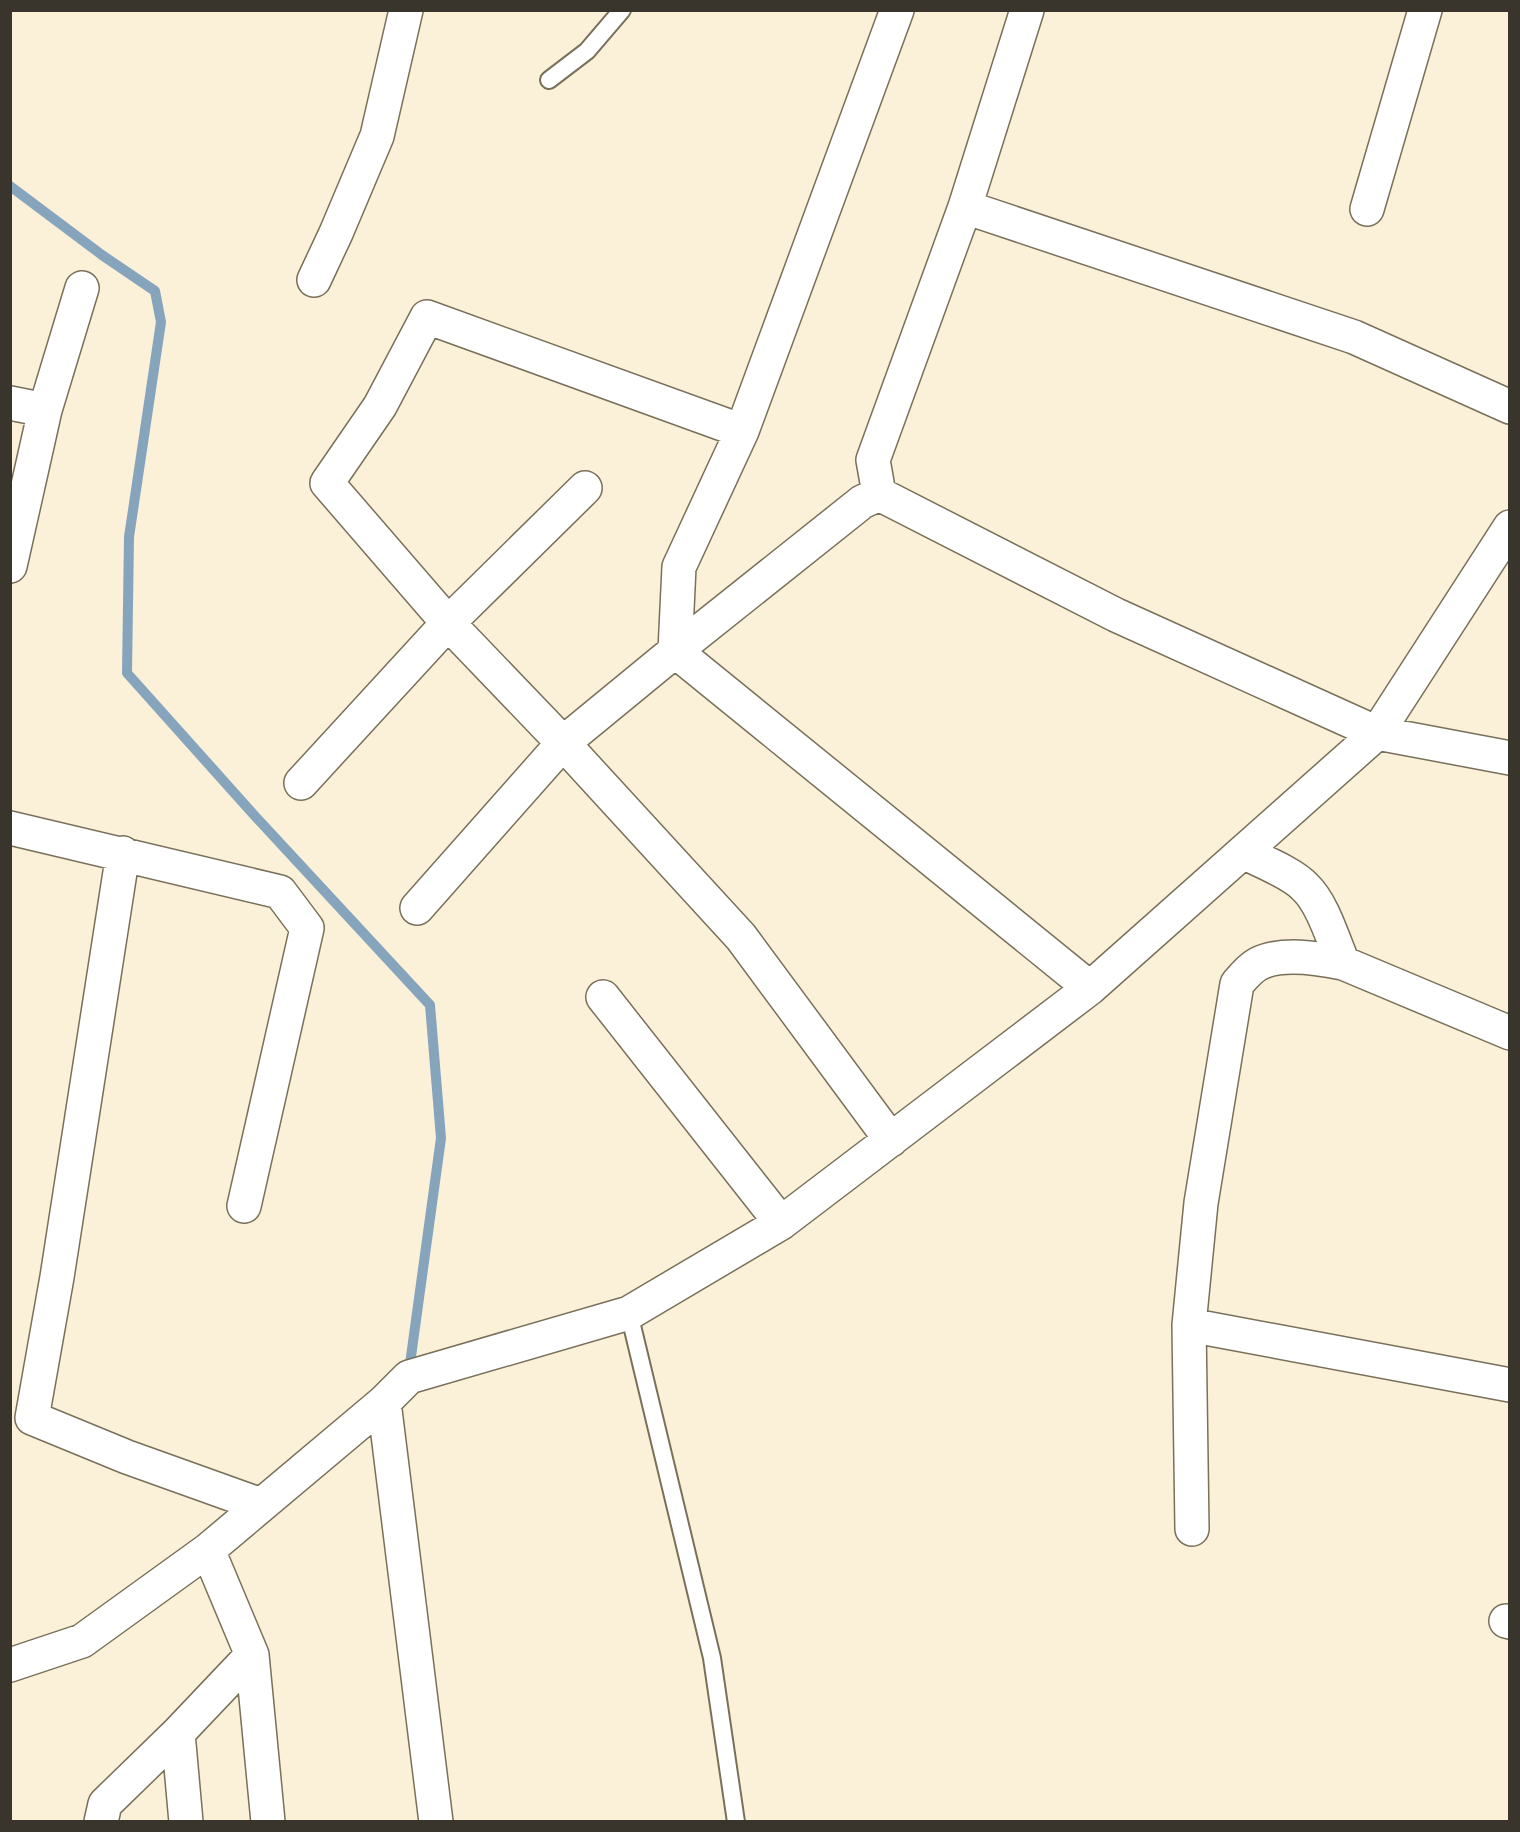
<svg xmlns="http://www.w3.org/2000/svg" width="1520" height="1832" viewBox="0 0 1520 1832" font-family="'Sofia Sans Condensed',sans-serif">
	<rect width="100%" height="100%" fill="#fbf0d8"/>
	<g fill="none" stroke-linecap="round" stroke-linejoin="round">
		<path stroke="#86a5bd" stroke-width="10" d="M10,186L102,255L155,291L161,322L129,537L127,673L254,815L430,1005L441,1138L409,1371"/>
		<defs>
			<path id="lane" d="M549,80L587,51L622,10
				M629,1313L712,1658L736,1822"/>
			<path id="street" d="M965,207L1354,337L1510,407
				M1367,209L1425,10
				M314,280L336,233L377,136L406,10
				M10,403L45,410L10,566
				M45,410L82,288
				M742,431L679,567L675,651L1090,988
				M879,494L873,460L965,207L1027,10
				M301,783L448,623L585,488
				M10,828L280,892L307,928L244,1206
				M1243,852C1261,861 1292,873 1305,887C1323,904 1333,940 1343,963
				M123,853L57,1277L32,1418L127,1457L261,1505
				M417,908L563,743L675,651L862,502L879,494L1116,615L1377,733L1510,758
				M603,997L781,1223
				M891,1140L741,937L563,743L448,623L327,483L380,406L427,317L742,431L897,10
				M1189,1325L1510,1385
				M384,1402L436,1822
				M1192,1529L1189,1325L1201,1203L1237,984C1243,977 1249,969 1258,964C1281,952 1318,958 1343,963L1510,1033
				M1506,1621L1510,1622
				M252,1655L268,1822
				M10,1665L82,1641L208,1550L384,1402L409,1377L629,1313L781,1223L1090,988L1377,733L1510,527
				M101,1822L105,1804L178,1733
				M186,1822L178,1733L252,1655L208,1550"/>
		</defs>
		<use href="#lane" stroke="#79705b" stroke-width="20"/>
		<use href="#street" stroke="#79705b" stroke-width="36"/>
		<use href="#lane" stroke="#fff" stroke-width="16"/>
		<use href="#street" stroke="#fff" stroke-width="33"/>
	</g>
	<rect width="1520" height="1832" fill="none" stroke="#39352c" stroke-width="24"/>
</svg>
